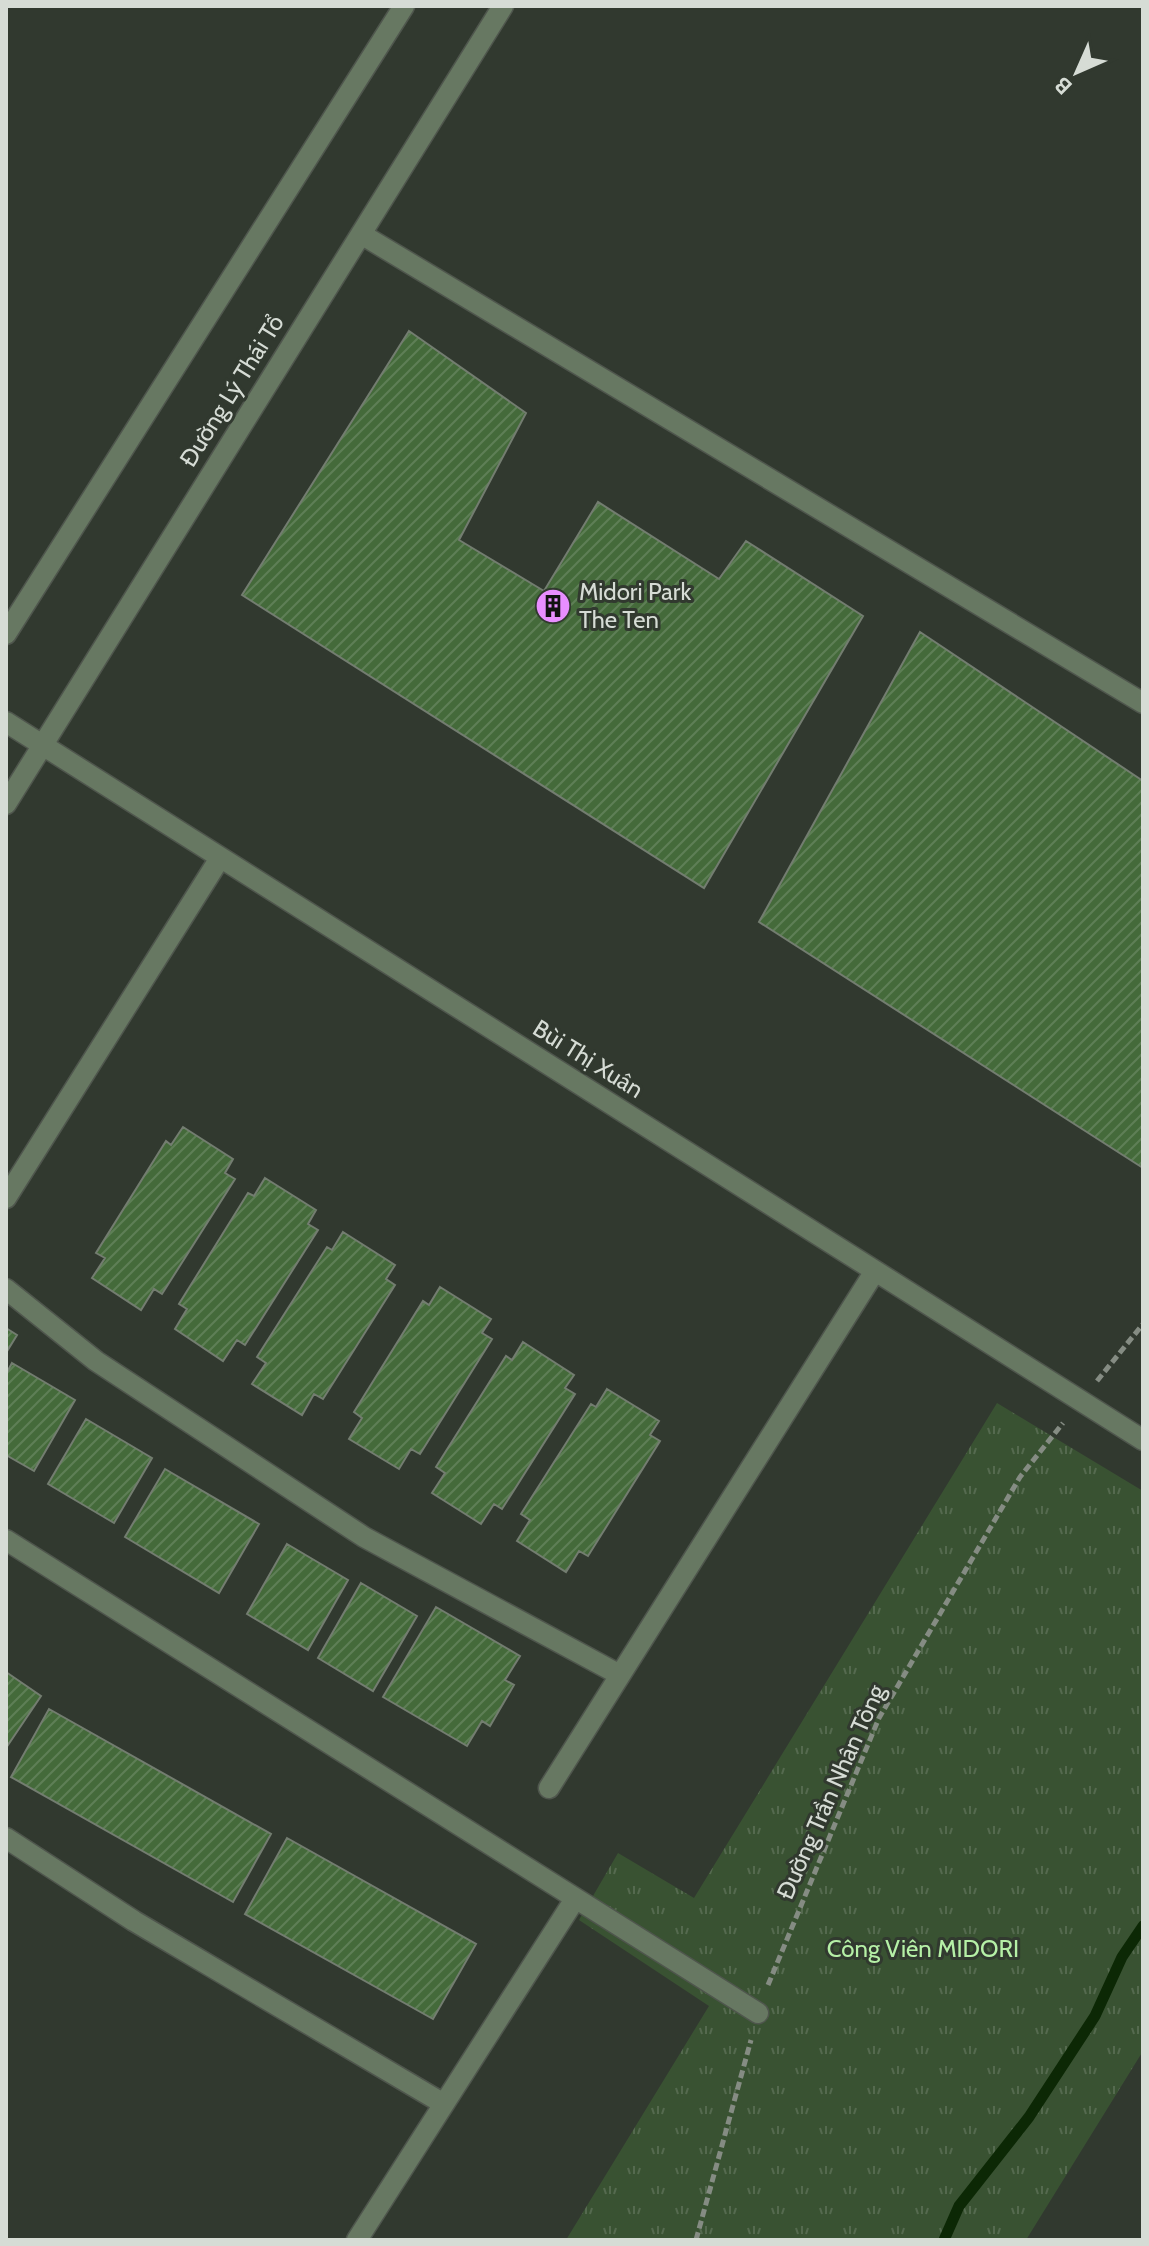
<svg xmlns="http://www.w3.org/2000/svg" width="1149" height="2246" viewBox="0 0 1149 2246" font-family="Cabin,sans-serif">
	<defs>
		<pattern id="park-tufts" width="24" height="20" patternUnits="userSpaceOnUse" patternTransform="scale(2)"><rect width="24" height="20" fill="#395232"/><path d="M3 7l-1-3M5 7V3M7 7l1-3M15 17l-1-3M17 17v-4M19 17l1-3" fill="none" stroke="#556a4f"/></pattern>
		<pattern id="building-hatch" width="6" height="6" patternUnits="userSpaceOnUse" patternTransform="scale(2)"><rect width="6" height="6" fill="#446a3a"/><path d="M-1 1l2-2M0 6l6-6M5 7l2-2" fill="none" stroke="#5e7f56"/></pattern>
	</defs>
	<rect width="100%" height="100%" fill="#31392f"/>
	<path fill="url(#park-tufts)" d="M997,1403L1143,1491V2051L1026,2240H566L709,2006L579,1920L618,1853L694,1898Z"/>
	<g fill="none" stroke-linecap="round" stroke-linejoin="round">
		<path stroke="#0c2805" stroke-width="11" d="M944,2240L959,2206L1029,2117L1095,2016L1122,1957L1143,1926"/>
	</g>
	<path fill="url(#building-hatch)" stroke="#737d70" stroke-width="2" d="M409,331L526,413L459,540L544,591L598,502L719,579L746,541L863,616L704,888L242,595Z
		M920,632L1143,781V1168L759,922Z
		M183,1127L233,1159L225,1173L235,1179L162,1294L154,1289L141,1310L92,1278L105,1258L96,1253L166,1141L171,1145Z
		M265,1178L316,1210L308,1224L318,1230L245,1345L237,1340L223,1361L175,1329L187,1309L179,1304L248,1193L254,1196Z
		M343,1232L395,1265L386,1279L395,1285L323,1399L314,1394L302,1415L252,1384L266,1363L257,1357L327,1247L332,1250Z
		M440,1287L491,1319L482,1333L492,1339L420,1454L411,1449L399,1469L349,1439L362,1418L354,1412L423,1301L429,1305Z
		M6,1328L17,1335L6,1353Z
		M523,1342L574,1375L565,1388L575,1394L502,1509L494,1504L481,1524L432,1493L445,1473L436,1467L506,1356L512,1360Z
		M12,1363L75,1400L34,1471L6,1455V1374Z
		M607,1389L659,1421L650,1435L660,1441L588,1556L579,1551L566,1572L517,1541L530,1520L521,1514L591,1404L596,1407Z
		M86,1419L152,1458L114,1523L48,1484Z
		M165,1469L259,1524L219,1593L125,1537Z
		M287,1544L348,1580L308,1650L247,1614Z
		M361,1583L417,1616L373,1691L318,1658Z
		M436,1607L520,1656L505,1680L514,1685L490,1726L482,1721L467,1746L383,1697Z
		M6,1672L41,1696L6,1748Z
		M49,1709L271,1834L233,1902L11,1777Z
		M287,1838L476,1944L433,2019L245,1914Z"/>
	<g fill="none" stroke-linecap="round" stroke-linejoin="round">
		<defs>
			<path id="minor" d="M361,234L1143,703
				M6,634L404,6
				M6,722L1143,1440
				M6,804L503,6
				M6,1198L220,858
				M6,1289L96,1361L364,1537L620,1675
				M6,1540L758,2013
				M549,1788L875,1271
				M6,1838L134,1921L444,2104
				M357,2240L575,1899"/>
		</defs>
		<use href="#minor" stroke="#4f564d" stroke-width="23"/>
		<path stroke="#858c83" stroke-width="5" stroke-dasharray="8 4" stroke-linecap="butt" d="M1097,1381L1143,1324
			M768,1985L879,1718L1020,1477L1063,1423
			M696,2240L751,2040"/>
		<use href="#minor" stroke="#677862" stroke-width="20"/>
	</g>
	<defs>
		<symbol id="building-disc" viewBox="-11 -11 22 22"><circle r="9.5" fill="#e88eff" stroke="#31392f"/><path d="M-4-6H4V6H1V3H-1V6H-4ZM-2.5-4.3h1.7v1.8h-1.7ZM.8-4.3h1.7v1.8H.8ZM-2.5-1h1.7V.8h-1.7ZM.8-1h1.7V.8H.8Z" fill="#111"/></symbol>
	</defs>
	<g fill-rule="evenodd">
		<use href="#building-disc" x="533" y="586" width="40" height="40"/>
	</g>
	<g text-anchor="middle" stroke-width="6" stroke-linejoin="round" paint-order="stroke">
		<g font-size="24" fill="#d6dcd5" stroke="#31392f">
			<text transform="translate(232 391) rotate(-58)" y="8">Đường Lý Thái Tổ</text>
			<text transform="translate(588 1059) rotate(32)" y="8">Bùi Thị Xuân</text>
			<text transform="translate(831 1792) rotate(-66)" y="8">Đường Trần Nhân Tông</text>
		</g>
		<g font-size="24" fill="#d6dcd5" stroke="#31392f" text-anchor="start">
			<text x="579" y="600">Midori Park<tspan x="579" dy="28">The Ten</tspan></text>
		</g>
		<g font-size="24" fill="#b5f0a6" stroke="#31392f">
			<text x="923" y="1957">Công Viên MIDORI</text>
		</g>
	</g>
	<rect width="1149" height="2246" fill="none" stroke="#d6dcd5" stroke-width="16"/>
	<g transform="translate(1077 72) rotate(225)" stroke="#31392f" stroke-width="6" paint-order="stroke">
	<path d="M0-6L14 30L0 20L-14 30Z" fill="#d6dcd5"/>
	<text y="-12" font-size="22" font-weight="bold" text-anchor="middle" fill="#d6dcd5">B</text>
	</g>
</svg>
